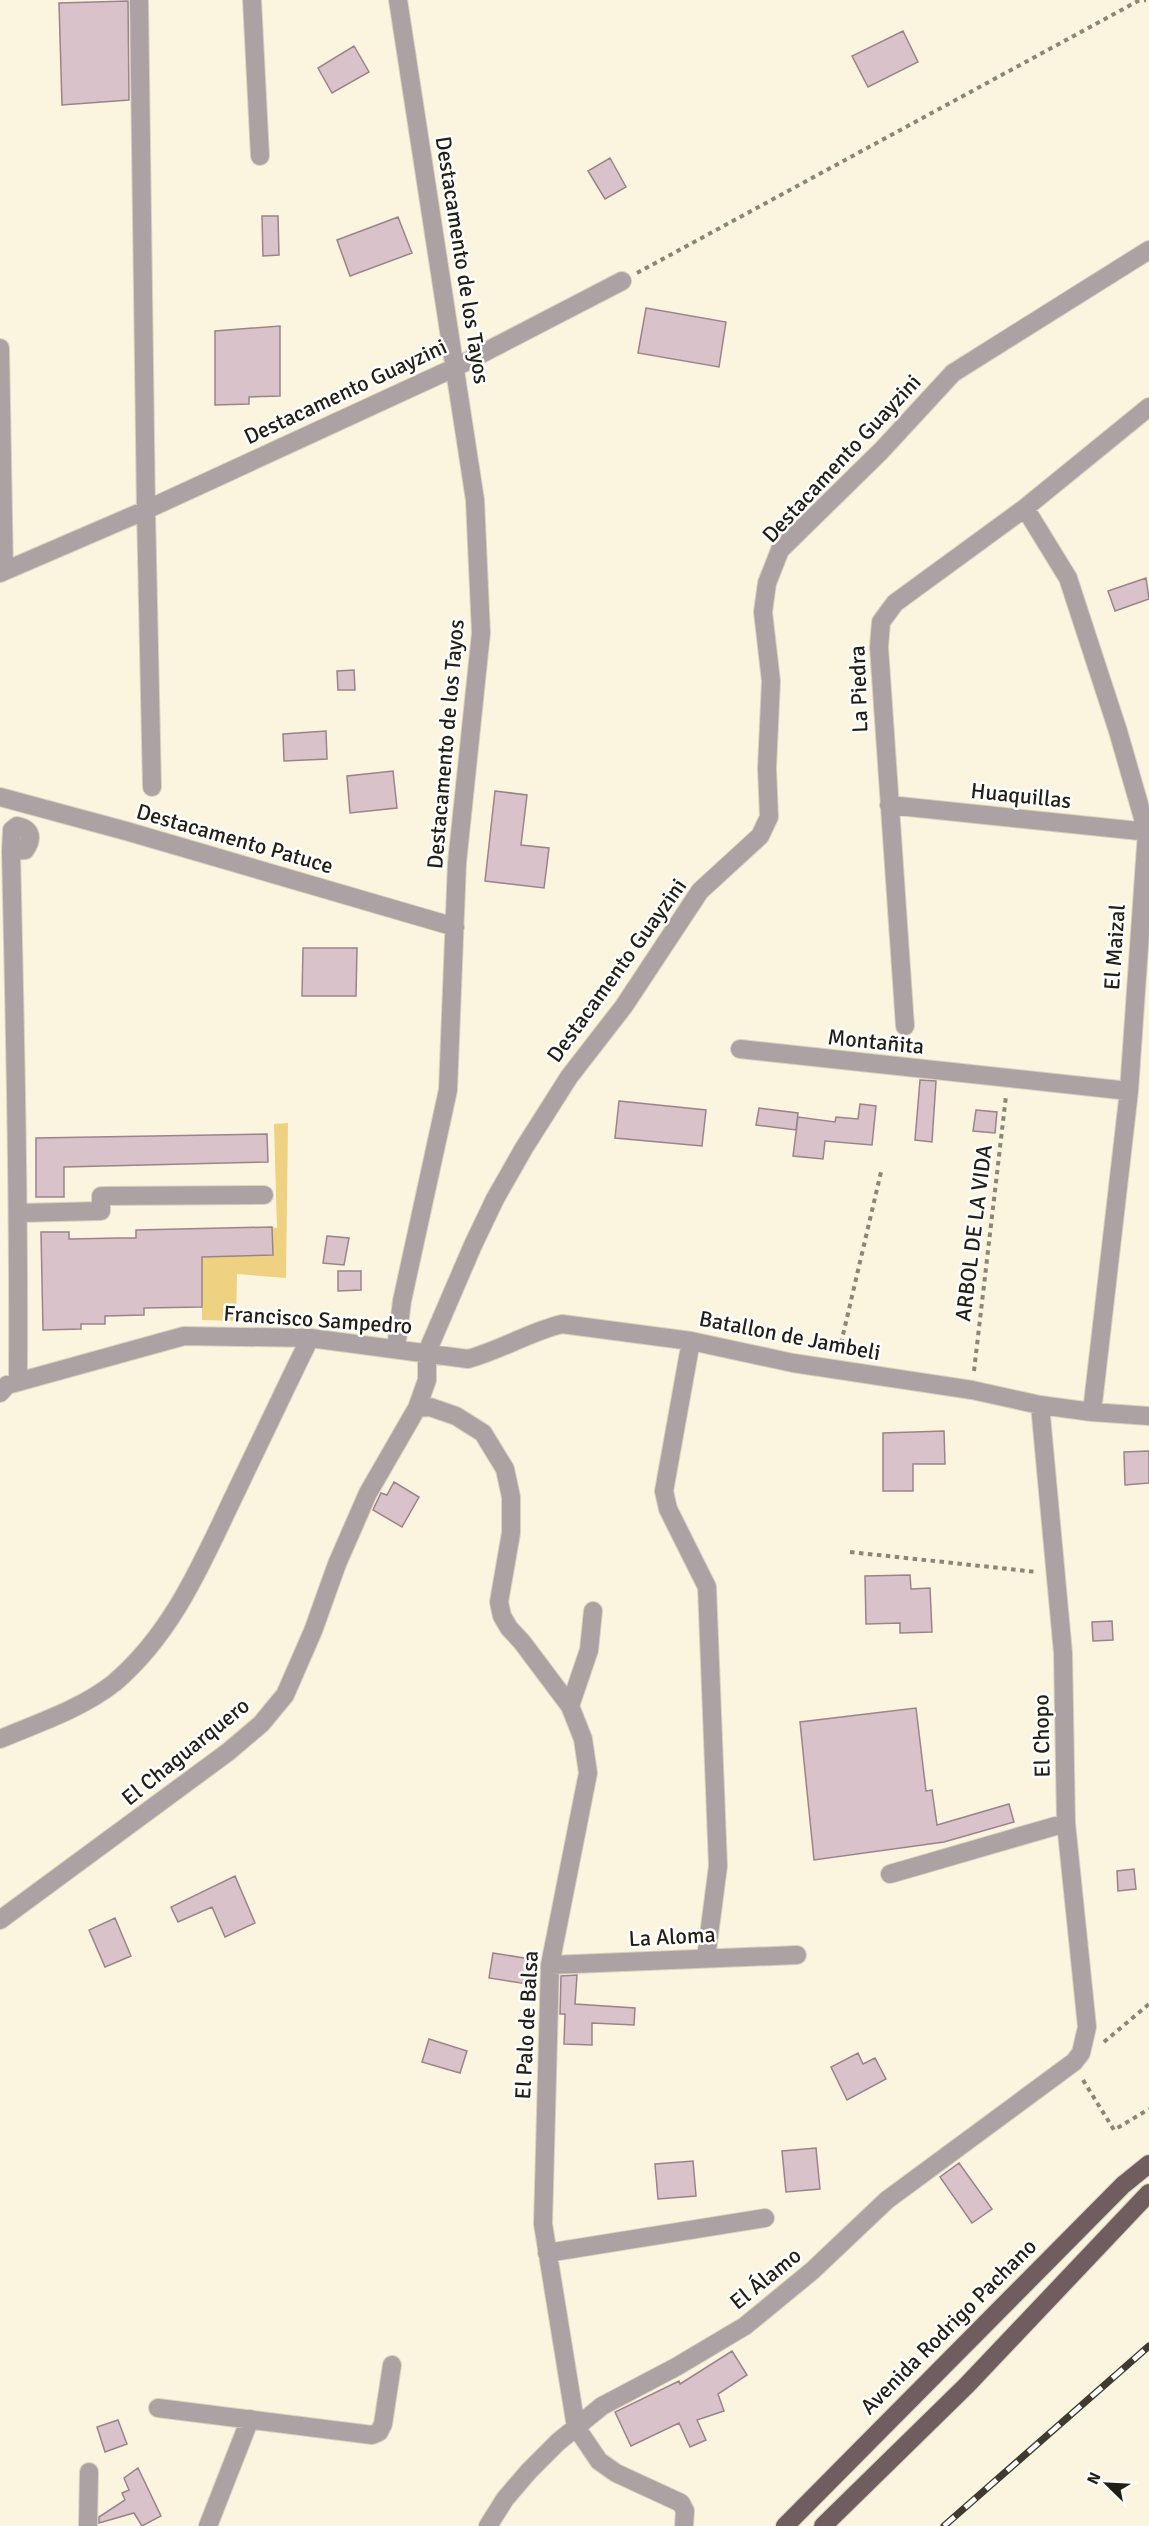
<svg xmlns="http://www.w3.org/2000/svg" width="1149" height="2526" viewBox="0 0 1149 2526" font-family="Signika,sans-serif">
	<rect width="100%" height="100%" fill="#fbf4de"/>
	<path fill="#eed281" d="M288,1123L286,1278L237,1274L236,1321L202,1320V1257L273,1255L272,1227L277,1228L274,1124Z"/>
	<path fill="#dac2cb" stroke="#9a848c" stroke-width="1.5" d="M128,1L129,100L62,105L59,3Z
		M903,31L918,62L868,87L852,56Z
		M354,46L369,72L332,93L318,68Z
		M610,158L626,187L605,199L588,171Z
		M262,216H278L279,255L263,256Z
		M398,217L412,253L350,276L337,240Z
		M646,308L726,322L719,367L638,353Z
		M280,326V396L249,397V404L215,405V331Z
		M1146,578L1149,599L1115,611L1108,591Z
		M354,670L355,690H338L337,671Z
		M326,731L327,759L284,761L283,734Z
		M393,771L397,808L350,813L347,776Z
		M495,791L527,795L521,845L549,848L544,888L485,881Z
		M303,948H357L356,996H302Z
		M920,1080L936,1081L932,1142L915,1140Z
		M619,1101L706,1110L702,1146L615,1138Z
		M860,1104L876,1106L872,1145L825,1141L823,1159L793,1156L798,1117L835,1122L836,1117L858,1119Z
		M759,1108L798,1113L796,1130L756,1125Z
		M976,1110L997,1112L995,1133L973,1131Z
		M267,1134L268,1162L64,1167V1197H36V1138Z
		M272,1227L273,1255L202,1257V1307L144,1308V1315L105,1316V1324H81V1329L43,1330L41,1232H69V1239L119,1238H136V1230Z
		M327,1236L349,1238L344,1265L323,1263Z
		M338,1271H361V1290L338,1291Z
		M944,1431L945,1464H913V1491H883V1433Z
		M1149,1451V1483L1125,1485L1124,1452Z
		M394,1482L419,1497L402,1527L373,1510L381,1493L387,1495Z
		M910,1575L911,1589L930,1588L932,1632L900,1633V1623L866,1624L865,1576Z
		M1112,1621L1113,1640L1093,1641L1092,1622Z
		M916,1708L926,1791L932,1790L937,1825L1009,1804L1014,1822L944,1842L814,1860L800,1722Z
		M1134,1869L1136,1889L1118,1891L1117,1871Z
		M235,1876L255,1923L225,1937L212,1907L178,1922L171,1907Z
		M115,1918L131,1956L105,1967L89,1930Z
		M493,1953L531,1959L527,1984L489,1978Z
		M577,1975L575,2004L635,2008L634,2025L592,2023V2045L564,2044L565,2014H560L561,1976Z
		M429,2039L467,2051L460,2073L422,2062Z
		M858,2053L863,2064L875,2058L886,2079L847,2100L831,2067Z
		M816,2148L820,2189L786,2192L782,2151Z
		M693,2161L696,2196L658,2199L655,2164Z
		M959,2163L992,2209L972,2223L940,2177Z
		M732,2351L747,2375L718,2394L724,2411L697,2420L706,2440L690,2447L679,2423L631,2446L615,2412L679,2381L680,2384Z
		M118,2420L127,2444L105,2452L97,2427Z
		M138,2468L161,2516L142,2526L134,2513L99,2523V2517L125,2500L122,2493L129,2490L124,2478Z"/>
	<g fill="none" stroke-linecap="round" stroke-linejoin="round">
		<defs>
			<path id="street" d="M139,0L146,510L152,787
				M252,0L260,156
				M0,348L4,571
				M1025,508L1068,578L1118,731L1147,832L1129,1091L1092,1412
				M0,573L146,510L456,367L622,281
				M0,797L126,831L455,927
				M889,805L1149,832
				M11,851L25,850C33,839 32,829 17,826L12,830L11,851C15,1028 19,1205 18,1382
				M905,1026L879,647L881,622L895,603L1025,508L1149,407
				M740,1049L1129,1091
				M19,1213L101,1211V1196L264,1195
				M691,1341L664,1491L668,1509L707,1587L718,1866L706,1958
				M396,1348L402,1301L448,1090L457,863L481,633L475,500L398,0
				M0,1393L7,1385L184,1336L310,1338L468,1359C501,1350 529,1332 562,1324L691,1341L793,1363L972,1390L1040,1405L1092,1412L1149,1416
				M417,1408L430,1407L456,1416L483,1433L505,1469L511,1497V1533L499,1602L502,1616L509,1628L522,1642L570,1706L583,1739L588,1773L550,1965L543,2224L576,2427L599,2461L616,2473L681,2503L685,2511L684,2526
				M570,1706L589,1650L593,1611
				M0,1739C38,1723 81,1709 114,1683C172,1634 201,1565 233,1498C259,1444 284,1391 310,1338
				M890,1874L1066,1823
				M0,1920L228,1752L261,1724L285,1695L313,1631L337,1564L368,1493L417,1408L427,1380V1352L473,1245L495,1199L524,1148L569,1077L624,1006L700,891L760,836L769,817L767,768L771,681L763,612L767,583L780,550L881,451L953,373L1149,250
				M550,1965L797,1955
				M547,2253L765,2218
				M158,2408L372,2435L379,2432L383,2424L392,2365
				M88,2526L89,2472
				M208,2526L250,2419
				M488,2526L505,2499L529,2471L558,2442L602,2406L676,2367L745,2326L812,2271L887,2200L1074,2062L1081,2053L1087,2027L1066,1823L1063,1653L1040,1405"/>
			<path id="primary" d="M785,2526L1123,2185L1149,2164
				M823,2526L967,2385L1149,2193"/>
		</defs>
		<use href="#street" stroke="#d8d2be" stroke-width="20"/>
		<use href="#primary" stroke="#d8d2be" stroke-width="20"/>
		<path stroke="#8b8677" stroke-width="4" stroke-dasharray="4.5 4.5" stroke-linecap="butt" d="M637,273L1138,1L1146,0
			M839,1352L881,1172
			M974,1371L1006,1096
			M850,1552L1037,1572
			M1104,2042L1149,2004
			M1083,2080L1114,2130L1149,2109"/>
		<use href="#street" stroke="#aca1a3" stroke-width="18"/>
		<use href="#primary" stroke="#705d60" stroke-width="18"/>
		<defs>
			<path id="rail" d="M944,2526L1149,2346"/>
		</defs>
		<use href="#rail" stroke="#3f3b31" stroke-width="7"/>
		<use href="#rail" stroke="#fff" stroke-width="4.5" stroke-dasharray="14" stroke-linecap="butt"/>
	</g>
	<g text-anchor="middle" stroke-width="5" stroke-linejoin="round" paint-order="stroke">
		<g font-size="22" fill="#221f17" stroke="#fff">
			<text transform="translate(463 260) rotate(81)" y="8">Destacamento de los Tayos</text>
			<text transform="translate(345 391) rotate(-25)" y="8">Destacamento Guayzini</text>
			<text transform="translate(841 458) rotate(-47)" y="8">Destacamento Guayzini</text>
			<text transform="translate(858 689) rotate(-92)" y="8">La Piedra</text>
			<text transform="translate(445 744) rotate(-85)" y="8">Destacamento de los Tayos</text>
			<text transform="translate(1021 795) rotate(6)" y="8">Huaquillas</text>
			<text transform="translate(235 838) rotate(16)" y="8">Destacamento Patuce</text>
			<text transform="translate(1114 947) rotate(-86)" y="8">El Maizal</text>
			<text transform="translate(616 970) rotate(-54)" y="8">Destacamento Guayzini</text>
			<text transform="translate(876 1041) rotate(6)" y="8">Montañita</text>
			<text transform="translate(973 1233) rotate(-83)" y="8">ARBOL DE LA VIDA</text>
			<text transform="translate(318 1319) rotate(4)" y="8">Francisco Sampedro</text>
			<text transform="translate(790 1335) rotate(11)" y="8">Batallon de Jambeli</text>
			<text transform="translate(1041 1736) rotate(-91)" y="8">El Chopo</text>
			<text transform="translate(185 1751) rotate(-39)" y="8">El Chaguarquero</text>
			<text transform="translate(672 1936) rotate(-3)" y="8">La Aloma</text>
			<text transform="translate(526 2025) rotate(-87)" y="8">El Palo de Balsa</text>
			<text transform="translate(765 2278) rotate(-39)" y="8">El Álamo</text>
			<text transform="translate(948 2326) rotate(-45)" y="8">Avenida Rodrigo Pachano</text>
		</g>
	</g>
	<g transform="translate(1107 2484) rotate(294)" stroke="#ffffff" stroke-width="4.5" paint-order="stroke">
	<path d="M0-4.5L10 22L0 15L-10 22Z" fill="#221f17"/>
	<text y="-9" font-size="16" font-weight="bold" text-anchor="middle" fill="#221f17">N</text>
	</g>
</svg>
